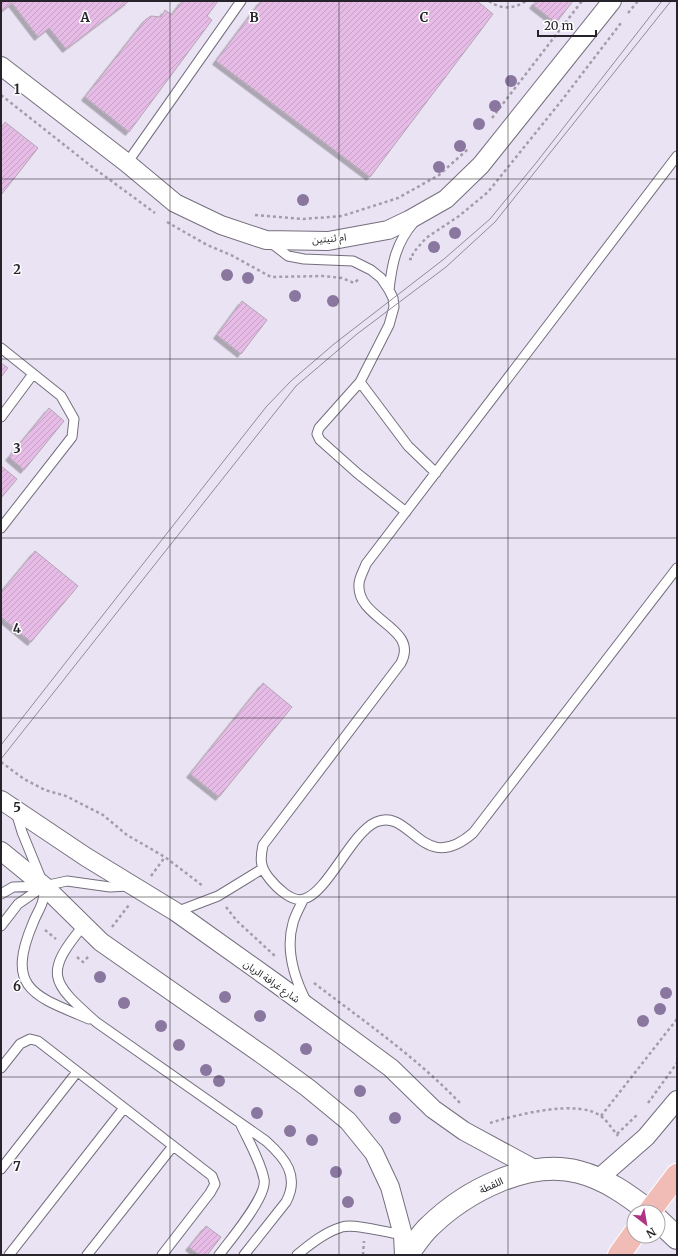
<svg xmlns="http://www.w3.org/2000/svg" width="678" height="1256" viewBox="0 0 678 1256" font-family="Merriweather,'Noto Sans Arabic',serif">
	<defs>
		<pattern id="building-hatch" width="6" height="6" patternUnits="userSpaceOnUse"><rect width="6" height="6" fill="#e6bce6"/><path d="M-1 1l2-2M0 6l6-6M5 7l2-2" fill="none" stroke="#c5a1c5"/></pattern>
		<filter id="shadow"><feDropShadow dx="-3.5" dy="3.5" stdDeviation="0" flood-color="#0004"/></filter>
	</defs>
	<rect width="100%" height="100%" fill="#eae3f4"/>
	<path fill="url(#building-hatch)" stroke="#b3a6b3" filter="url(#shadow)" d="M1,1H129L66,49L49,28L38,37L12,3L1,12Z
		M182,1H218L207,16L212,20L129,132L85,97L146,19L151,16L161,17L165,10L172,15Z
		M261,1H477L493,14L370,177L216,61Z
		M536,1H573L556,23L533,5Z
		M5,122L38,148L1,195V128Z
		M242,301L267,320L241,354L217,335Z
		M1,363L8,368L1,377Z
		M49,408L64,421L24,470L9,457Z
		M1,466L17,479L1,498Z
		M35,551L78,586L31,642L1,617V592Z
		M263,683L292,707L219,797L190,774Z
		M206,1226L221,1237L207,1255H199L189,1247Z"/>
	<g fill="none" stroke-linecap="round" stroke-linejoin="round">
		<defs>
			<path id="service" d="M677,156L366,564C364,570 359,578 359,584C356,620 420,627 401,663L263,845C260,859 260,867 269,878C276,887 292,903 304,899C328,892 351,833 376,822C411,807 422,877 473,833L677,568
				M127,163L241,1
				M270,242L288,256L304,259L353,261L371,270L381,278L389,290L393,298L394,307L389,325L360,382L408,446L436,473
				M389,290C392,263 396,243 414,222
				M1,348L61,396L74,419L72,437L1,528
				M360,382L319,428L317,434L320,440L357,473L406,512
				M1,417L33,374
				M16,812L22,832L44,886C45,904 39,908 33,923C5,989 34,996 89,1019
				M1,894L13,887L44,886L67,881L110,887L129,886
				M303,900C300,907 295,915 293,923C285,950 294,977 306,1001
				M176,912L218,896L262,869
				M84,925C43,974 51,982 96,1022L266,1141C285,1158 300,1176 286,1202L244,1255
				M1,926L18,904L44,886
				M1,1068L20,1044L30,1039L38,1041L212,1176L215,1184L210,1193L162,1255
				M1,1169L77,1072
				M9,1255L124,1108
				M87,1255L173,1146
				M219,1255C230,1240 268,1196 264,1179C260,1160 249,1142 241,1125
				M297,1255C310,1244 325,1232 342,1227C354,1223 389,1233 403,1235"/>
			<path id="minor" d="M1,66L127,163L175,203L221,225L266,240L328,241L388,230L409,220L446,199L481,165L612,1
				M1,800L86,857L176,912L277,984L391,1068L433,1109L464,1131L536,1170
				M1,851L44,886L101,942L267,1058L308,1088L348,1121L374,1153L390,1187L403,1235L404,1255
				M598,1179L646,1137L677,1100"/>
			<path id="secondary" d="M658,1220L677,1238
				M407,1255C414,1246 421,1234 430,1226C465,1192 528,1158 579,1172C606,1179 628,1195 650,1212"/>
			<path id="primary" d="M649,1212L677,1175
				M619,1255L634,1234"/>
		</defs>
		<use href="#service" stroke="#746e7d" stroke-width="11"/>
		<use href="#minor" stroke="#746e7d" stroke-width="20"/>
		<use href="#secondary" stroke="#746e7d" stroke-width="24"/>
		<use href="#primary" stroke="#fff" stroke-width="24"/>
		<path stroke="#a39daa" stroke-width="2.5" stroke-dasharray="3 3" stroke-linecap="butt" d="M489,1C501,10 514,9 526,1
			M628,13L638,1
			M1,95L91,166L155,213
			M492,118L582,1
			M255,215L303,219L342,216L398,198L439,175L468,149
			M167,222L207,245L231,255L271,277L323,276L342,278L354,283L359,279
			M409,259H412L413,253L426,238L459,216L488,192L562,100L621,23
			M1,762L24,779L45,790L66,796L103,815L127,835L165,857L203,886
			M151,876L165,857
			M226,907L237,921L276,957
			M112,927L129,905
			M45,930L56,939
			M77,957L83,962L89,956
			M314,983C365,1022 416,1057 460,1103
			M648,1103L677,1063
			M601,1116L677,1019
			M490,1123C515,1115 580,1098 602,1117C608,1122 613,1130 618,1136
			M617,1134L638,1114
			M363,1255L364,1241"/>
		<use href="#service" stroke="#fff" stroke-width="9"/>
		<use href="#minor" stroke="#fff" stroke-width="18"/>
		<use href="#secondary" stroke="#fff" stroke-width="22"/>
		<use href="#primary" stroke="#f1bcb6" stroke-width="22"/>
		<path stroke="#908b97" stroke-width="1" d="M1,745L266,407L291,381L334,344L444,259L490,219L536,163L662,1
			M1,759L296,386L357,334L446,267L495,222L671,1"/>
	</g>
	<g fill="#8a779f">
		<circle cx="511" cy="81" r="6"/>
		<circle cx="495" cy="106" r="6"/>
		<circle cx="479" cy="124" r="6"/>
		<circle cx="460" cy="146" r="6"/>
		<circle cx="439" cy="167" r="6"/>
		<circle cx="303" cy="200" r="6"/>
		<circle cx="455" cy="233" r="6"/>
		<circle cx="434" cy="247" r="6"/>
		<circle cx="227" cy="275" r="6"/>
		<circle cx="248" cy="278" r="6"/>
		<circle cx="295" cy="296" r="6"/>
		<circle cx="333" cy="301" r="6"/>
		<circle cx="100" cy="977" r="6"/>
		<circle cx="666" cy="993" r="6"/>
		<circle cx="225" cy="997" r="6"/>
		<circle cx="124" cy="1003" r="6"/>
		<circle cx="660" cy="1009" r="6"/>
		<circle cx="260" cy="1016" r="6"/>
		<circle cx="643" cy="1021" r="6"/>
		<circle cx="161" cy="1026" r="6"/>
		<circle cx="179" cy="1045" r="6"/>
		<circle cx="306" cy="1049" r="6"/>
		<circle cx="206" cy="1070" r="6"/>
		<circle cx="219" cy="1081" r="6"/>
		<circle cx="360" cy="1091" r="6"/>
		<circle cx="257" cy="1113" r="6"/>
		<circle cx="395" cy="1118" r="6"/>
		<circle cx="290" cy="1131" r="6"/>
		<circle cx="312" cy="1140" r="6"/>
		<circle cx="336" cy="1172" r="6"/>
		<circle cx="348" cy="1202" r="6"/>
	</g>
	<path fill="none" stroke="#26242a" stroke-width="1" stroke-opacity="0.55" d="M170,1V1255M339,1V1255M508,1V1255M1,179H677M1,359H677M1,538H677M1,718H677M1,897H677M1,1077H677"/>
	<g text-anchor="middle" stroke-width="3" stroke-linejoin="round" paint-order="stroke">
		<g font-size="10" fill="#26242a" stroke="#fff">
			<text transform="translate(329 238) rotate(-5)" y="4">ام ثنيتين</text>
			<text transform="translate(272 981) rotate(35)" y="4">شارع غرافة الريان</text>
			<text transform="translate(491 1185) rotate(-24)" y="4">اللقطة</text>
		</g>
	</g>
	<g font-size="13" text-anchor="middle" font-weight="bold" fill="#26242a" stroke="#fff" stroke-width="3" stroke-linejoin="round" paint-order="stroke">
		<text x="85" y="22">A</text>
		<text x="254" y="22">B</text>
		<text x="424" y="22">C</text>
		<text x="17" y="94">1</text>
		<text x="17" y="274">2</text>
		<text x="17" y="453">3</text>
		<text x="17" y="633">4</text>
		<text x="17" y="812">5</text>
		<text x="17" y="991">6</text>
		<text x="17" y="1171">7</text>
	</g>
	<rect width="678" height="1256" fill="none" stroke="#26242a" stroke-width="4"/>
	<g transform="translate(646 1224) rotate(149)"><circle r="19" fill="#ffffff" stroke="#a8a7aa"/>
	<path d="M0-3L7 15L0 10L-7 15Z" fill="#b03485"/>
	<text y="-6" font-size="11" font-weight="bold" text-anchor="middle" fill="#26242a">N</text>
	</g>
	<path d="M538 30v6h58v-6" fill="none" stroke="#26242a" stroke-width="2"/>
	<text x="544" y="30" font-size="12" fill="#26242a" stroke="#ffffff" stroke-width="3" paint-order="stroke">20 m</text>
</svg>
